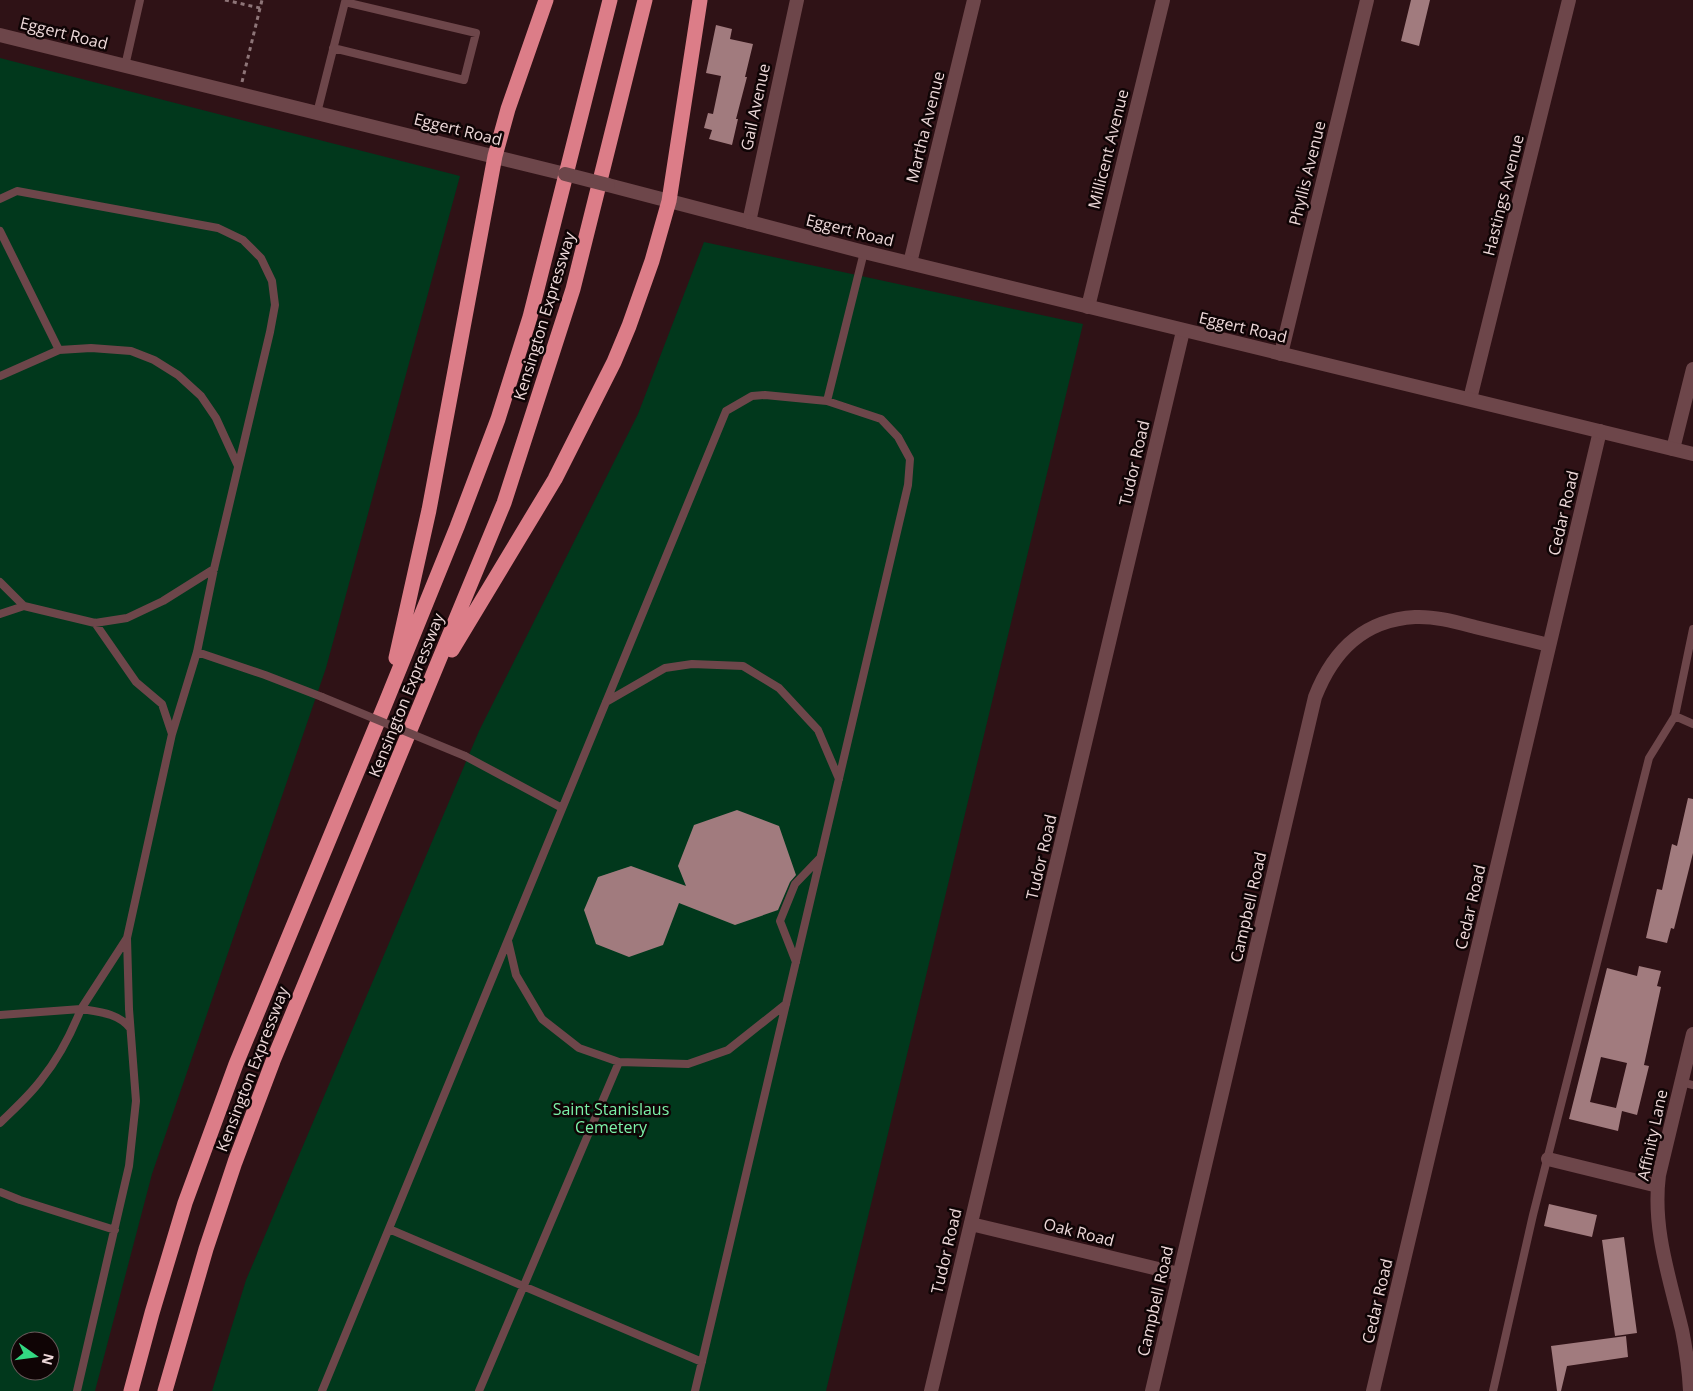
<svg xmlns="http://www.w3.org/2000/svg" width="1693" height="1391" viewBox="0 0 1693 1391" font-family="'Open Sans',sans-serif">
	<rect width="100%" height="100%" fill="#2f1216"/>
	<path fill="#01381c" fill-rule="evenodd" d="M0,58L460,176L326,668L152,1174L95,1391H0ZM20,1341H50V1371H20Z
		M704,242L1083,324L826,1391H212L246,1280L479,731L638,414Z"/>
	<path fill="#a17b7e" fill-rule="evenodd" d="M1411,0H1430L1419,46L1401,41Z
		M716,25L732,29L730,39L753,44L745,77H747L736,119H738L732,145L709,139L712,130L704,128L708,113L713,114L721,76L706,73Z
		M1688,798L1693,799V853L1674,929L1671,928L1667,943L1646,938L1657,889L1662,890L1672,844L1677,846Z
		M737,810L779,826L796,875L790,882L778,910L735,925L679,903L663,945L629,957L596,944L584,910L598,877L631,866L686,886L678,866L694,825Z
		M1639,966L1661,971L1657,986L1661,987L1644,1065L1649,1066L1637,1115L1622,1111L1618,1131L1569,1119L1607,968L1637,976ZM1601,1057L1627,1063L1616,1108L1590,1102Z
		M1549,1204L1597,1215L1592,1237L1544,1226Z
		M1624,1237L1637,1333L1615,1336L1602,1240Z
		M1626,1336L1628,1357L1567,1366L1561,1391H1557L1551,1346Z"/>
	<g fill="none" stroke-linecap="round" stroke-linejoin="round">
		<path stroke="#8e7578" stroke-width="3" stroke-dasharray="4 4" stroke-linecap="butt" d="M225,0L260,8
			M242,82L262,0"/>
		<path stroke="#6d464a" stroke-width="8" d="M125,66L140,0
			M317,113L345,2L476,33L464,80L333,48
			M0,199L17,191L218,228L243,240L261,258L272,281L275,305L270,332L214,569L197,652L172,734L127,938L81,1009L0,1015
			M0,231L59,350
			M0,376L59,350L91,348L131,351L154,360L178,375L201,396L216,418L238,466
			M827,401L864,252
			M0,582L24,606L95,623L127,618L163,601L214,569
			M0,614L24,606
			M95,623L136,682L162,704L172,734
			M1693,629L1675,716L1693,724
			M197,652L265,675L322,697
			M606,702L665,668L692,664L743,666L779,688L818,730L839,779
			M465,756L562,808
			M508,941L516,975L542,1019L579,1048L619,1062L688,1064L728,1050L786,1004
			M796,962L780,921L795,884L820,858
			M1681,1082L1693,1085
			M0,1123C14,1109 29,1096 41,1080C58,1059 71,1034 81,1009C99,1012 118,1013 130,1028
			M0,1192L20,1200L115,1230
			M389,1229L702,1362
			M77,1391L129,1166L136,1101L129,1009L127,938
			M322,1391L726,411L752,396L765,395L827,401L881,419L898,437L910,459L908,485L695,1391
			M479,1391L619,1062
			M1493,1391L1533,1215L1649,758L1675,716"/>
		<path stroke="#6d464a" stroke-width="14" d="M749,222L797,0
			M910,263L974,0
			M1088,307L1163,0
			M1281,354L1367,0
			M1470,399L1569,0
			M1673,449L1693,369
			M1548,1159L1658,1186
			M971,1224L1179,1274
			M931,1391L1183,331
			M1152,1391L1315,697C1333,651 1363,620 1415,617C1435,616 1456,622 1475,627C1500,633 1525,639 1549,645
			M1373,1391L1600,431
			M1690,1391C1689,1370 1686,1350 1682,1330C1670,1279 1652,1229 1659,1175L1693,1034"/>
		<path stroke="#6d464a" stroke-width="14" d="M0,35L565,174
			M608,185L864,252L1693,454"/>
		<path stroke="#dc7d88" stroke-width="15" d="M452,650L555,479L614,362L629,326L652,261L669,201L700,0
			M396,658L429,510L495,156L508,109L546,0
			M131,1391L152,1313L185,1203L236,1064L386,702L457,527L498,419L530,317L610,0
			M165,1391L206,1249L235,1162L273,1061L504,503L573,289L645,0"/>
		<path stroke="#6d464a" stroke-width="8" d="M322,697L465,756"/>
		<path stroke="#6d464a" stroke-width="14" d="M565,174L608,185"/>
	</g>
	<g text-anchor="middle" stroke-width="5" stroke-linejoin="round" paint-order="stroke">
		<g font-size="16" fill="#edd8d9" stroke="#0f0405">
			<text transform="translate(64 33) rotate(14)" y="6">Eggert Road</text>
			<text transform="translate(755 107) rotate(-78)" y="6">Gail Avenue</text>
			<text transform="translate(925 127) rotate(-76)" y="6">Martha Avenue</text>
			<text transform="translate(458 129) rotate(14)" y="6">Eggert Road</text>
			<text transform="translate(1108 149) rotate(-76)" y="6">Millicent Avenue</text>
			<text transform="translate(1307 173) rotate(-76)" y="6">Phyllis Avenue</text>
			<text transform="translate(1503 195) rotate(-76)" y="6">Hastings Avenue</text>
			<text transform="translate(850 230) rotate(14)" y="6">Eggert Road</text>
			<text transform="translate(544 316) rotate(-73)" y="6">Kensington Expressway</text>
			<text transform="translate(1243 327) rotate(13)" y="6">Eggert Road</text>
			<text transform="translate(1134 463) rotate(-77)" y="6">Tudor Road</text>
			<text transform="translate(1563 513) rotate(-77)" y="6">Cedar Road</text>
			<text transform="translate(406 695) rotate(-68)" y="6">Kensington Expressway</text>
			<text transform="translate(1041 857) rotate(-77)" y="6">Tudor Road</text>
			<text transform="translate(1248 907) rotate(-77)" y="6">Campbell Road</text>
			<text transform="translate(1470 907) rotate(-77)" y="6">Cedar Road</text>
			<text transform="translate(252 1069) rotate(-69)" y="6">Kensington Expressway</text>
			<text transform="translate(1652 1135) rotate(-78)" y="6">Affinity Lane</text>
			<text transform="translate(1079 1232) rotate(14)" y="6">Oak Road</text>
			<text transform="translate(946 1251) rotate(-77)" y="6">Tudor Road</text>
			<text transform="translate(1155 1301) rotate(-77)" y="6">Campbell Road</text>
			<text transform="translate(1377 1301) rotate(-77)" y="6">Cedar Road</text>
		</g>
		<g font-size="16" fill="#7cf2a9" stroke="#0f0405">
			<text x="611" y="1115">Saint Stanislaus<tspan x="611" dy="18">Cemetery</tspan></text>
		</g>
	</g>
	<g transform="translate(35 1356) rotate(104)"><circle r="24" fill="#0f0405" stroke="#68595a"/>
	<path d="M0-4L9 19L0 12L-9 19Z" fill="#33d882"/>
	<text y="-8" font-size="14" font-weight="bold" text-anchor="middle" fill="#edd8d9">N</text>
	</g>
</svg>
